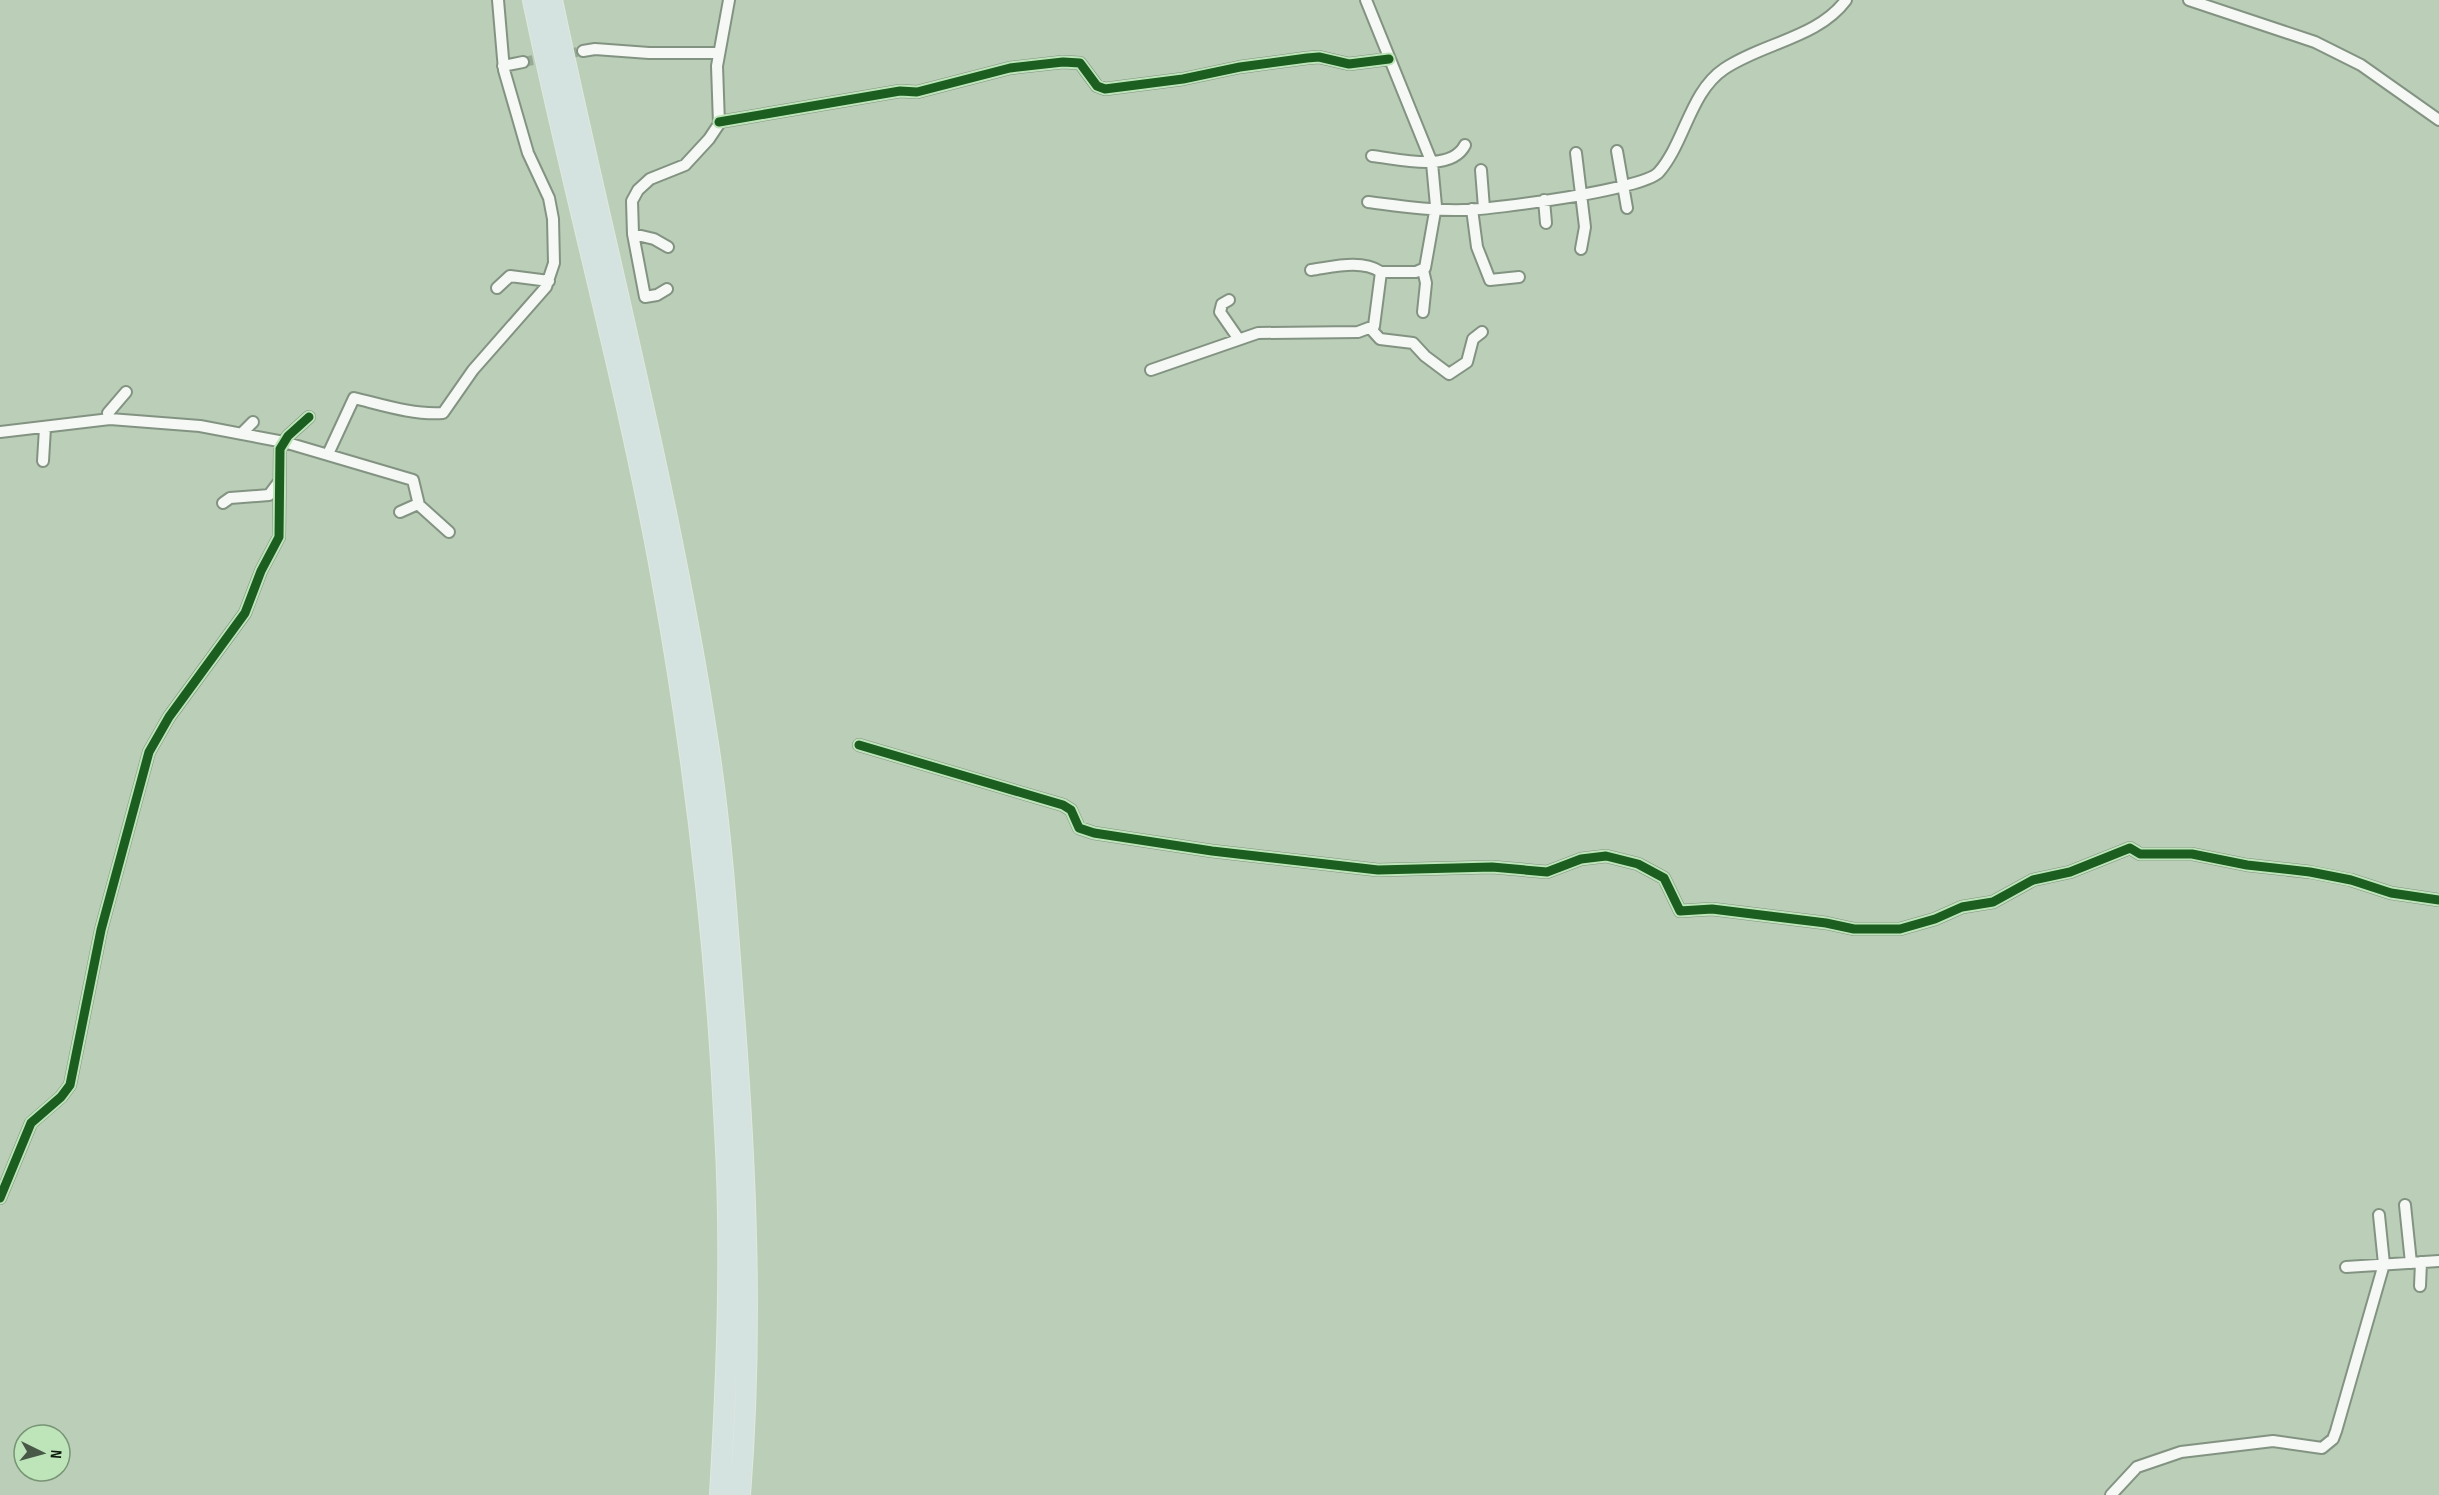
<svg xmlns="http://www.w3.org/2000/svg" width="2439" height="1495" viewBox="0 0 2439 1495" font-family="'Sofia Sans Condensed',sans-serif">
	<rect width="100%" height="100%" fill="#baceb8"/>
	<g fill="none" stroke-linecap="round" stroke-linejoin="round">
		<path stroke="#97aa95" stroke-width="10" stroke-dasharray="10 5" stroke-linecap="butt" d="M523,62L583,51"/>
		<defs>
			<path id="minor" d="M2189,0L2315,42L2361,65L2439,120
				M583,51L595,49L649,53H719
				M503,66L523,62
				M719,122L900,91L917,92L1010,68L1063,62L1080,63L1097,86L1105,89L1183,79L1240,67L1307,58L1319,57L1349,64L1389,59
				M1617,151L1627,208
				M1576,153L1585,227L1581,249
				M1372,156C1399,159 1451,173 1465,145
				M1481,170L1484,208
				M1544,200L1546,223
				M1368,202C1400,206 1432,211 1464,210C1494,209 1644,190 1659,172C1685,142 1690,92 1724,69C1762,43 1818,38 1846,0
				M1472,209L1477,247L1490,280L1519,277
				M633,234L654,239L668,247
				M1311,270C1333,267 1361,259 1381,272
				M1423,270L1426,283L1423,312
				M497,288L510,276L549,281
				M667,289L657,295L645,297L633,234L632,201L638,190L650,179L685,165L709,139L719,124L717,66L729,0
				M1229,300L1222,304L1220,312L1238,338
				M1371,329L1380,339L1413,343L1425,356L1449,374L1467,362L1473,339L1482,332
				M1151,370L1258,333L1358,332L1374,326L1381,272H1416L1425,268L1436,206L1432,163L1366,0
				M110,419L108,413L126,392
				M0,432L110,419L200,426L284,442L413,480L419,505L449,532
				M241,434L253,422
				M328,454L354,398C383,405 413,415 443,413L473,370L546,287L554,263L553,219L549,198L528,153L504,70L498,0
				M43,461L45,428
				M223,503L230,498L269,495L278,483
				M400,512L418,504
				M859,745L1063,805L1071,810L1079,828L1094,833L1212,851L1378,870L1492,867L1547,872L1581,859L1606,856L1638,864L1664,878L1680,911L1712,909L1826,923L1854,929H1900L1935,919L1962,907L1993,902L2033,880L2070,872L2130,848L2140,854H2192L2247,865L2310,872L2351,880L2391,893L2439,900
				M0,1198L31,1123L61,1097L70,1085L101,930L149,752L169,717L245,613L261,571L279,537L280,449L288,436L309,417
				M2405,1205L2411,1263
				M2346,1267L2439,1261
				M2420,1286L2421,1262
				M2111,1495L2137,1467L2181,1452L2273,1441L2322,1448L2333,1439L2336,1431L2384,1264L2379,1215"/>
			<path id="motorway" d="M533,0C573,193 627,384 662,579C695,761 716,945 725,1130C732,1251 727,1374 720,1495
				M552,0C604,248 670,493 708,744C721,829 727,916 733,1001C746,1165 753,1331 740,1495"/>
		</defs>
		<use href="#minor" stroke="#839382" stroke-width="14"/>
		<use href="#motorway" stroke="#e0e9df" stroke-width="22"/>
		<use href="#minor" stroke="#f5f8f4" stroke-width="10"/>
		<use href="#motorway" stroke="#d4e2e0" stroke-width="20"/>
		<defs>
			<path id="cycleway" d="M719,122L900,91L917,92L1010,68L1063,62L1080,63L1097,86L1105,89L1183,79L1240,67L1307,58L1319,57L1349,64L1389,59
				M859,745L1063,805L1071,810L1079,828L1094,833L1212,851L1378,870L1492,867L1547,872L1581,859L1606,856L1638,864L1664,878L1680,911L1712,909L1826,923L1854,929H1900L1935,919L1962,907L1993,902L2033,880L2070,872L2130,848L2140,854H2192L2247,865L2310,872L2351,880L2391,893L2439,900
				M0,1198L31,1123L61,1097L70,1085L101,930L149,752L169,717L245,613L261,571L279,537L280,449L288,436L309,417"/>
		</defs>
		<use href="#cycleway" stroke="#bee5ba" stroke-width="13"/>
		<use href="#cycleway" stroke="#1b5e20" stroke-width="9"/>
	</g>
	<g transform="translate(42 1453) rotate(95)"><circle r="28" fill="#bee5ba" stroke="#779474" stroke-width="1.5"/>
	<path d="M0-4.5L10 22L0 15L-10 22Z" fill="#495948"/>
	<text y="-9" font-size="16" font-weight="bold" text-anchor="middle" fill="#0c1a0b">N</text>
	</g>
</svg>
